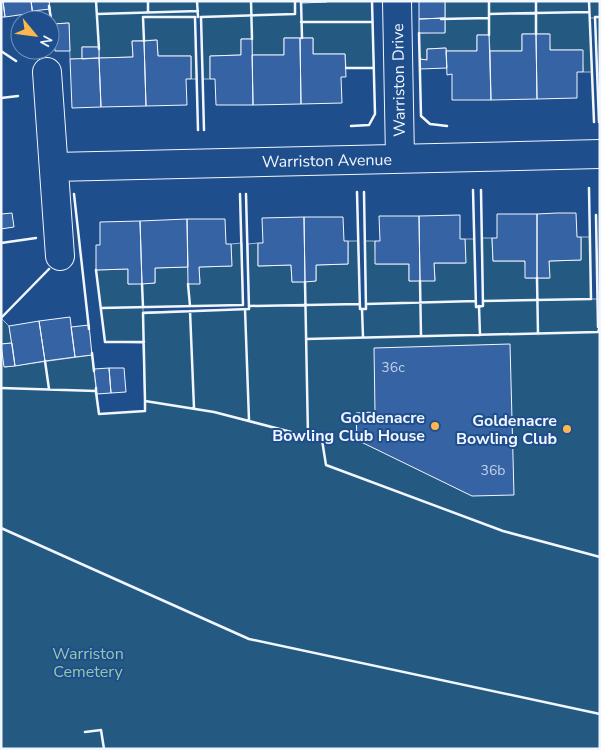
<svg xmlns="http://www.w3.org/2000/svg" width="601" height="750" viewBox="0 0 601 750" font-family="'Nunito Sans',sans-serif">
	<rect width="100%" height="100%" fill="#1f4e8c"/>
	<path fill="#245a82" stroke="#a8bbd7" d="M49,1H372L374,68H346L345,54H313V38H284V55H252V39H241V55L210,56V79H203L201,17H195L197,79H191V56H158L157,40L132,41L133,57L99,58V47H82V59H70L69,23L52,24Z
		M445,1H600V74H597L595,18H590L592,72H583L582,50H550L549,34H522V51H490L489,35H477V51H446V48L427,49V60L420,59L419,33L445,32Z
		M581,237H590L591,299H598L597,291H600V749H1V318L9,326L12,343L1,344L5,367L92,355L99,414L145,411L143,343L105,342L96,270L128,269V284L155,283V268L188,267L200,283L199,267L231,266V244L242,243L243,305L143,307V312L249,309L248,244L258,243V266L291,265L292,282L316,281V265L348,264V241H358L360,308L366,309L365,241H375L376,264H409V281L435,280L434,263H465V239H474L476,306H483L482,238H492L493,261H525L526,278H549V261L581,260Z"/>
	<path fill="#3563a3" stroke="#f2f6ff" d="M1,1H3L5,17H1Z
		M3,1H31L33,13L5,17Z
		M31,1H49L50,9L32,11Z
		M301,1H327V2L301,3Z
		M419,1H445V18L419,19Z
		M445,18V33H419V19Z
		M69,23L70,51H55L52,24Z
		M522,34H536L537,99L491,100L490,51H522Z
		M536,34H550V50H583V72H577V98L537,99Z
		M477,35H489L491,100H452V74L447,75L446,51H477Z
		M284,38H300L301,104L253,105L252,55H284Z
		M300,38H313V54H345L346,77H341L342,103L301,104Z
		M241,39H252L253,105H216L215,79H210V56L241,55Z
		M157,40L158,56H191V79H186L187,105L146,106L144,41Z
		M132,41H144L146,106L101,107L99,58L133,57Z
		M82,47H99V58L82,59Z
		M446,48L447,68L420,69V59L427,60V49Z
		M99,58L101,107L72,108L70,59Z
		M12,213L14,227L1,229V214Z
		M557,213H576L577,237H581V260L549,261L550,278H537V214Z
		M497,214H537V278H525V261H493L492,238H497Z
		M460,215V239H465L466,263H434L435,281H420L419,216Z
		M379,216H419L420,281H409V264H375V241H380Z
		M304,217H343L344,241H348V264L316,265V281L305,282Z
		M304,217L305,282H292L291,265L258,266V243H263L262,218Z
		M187,219L188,267L155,268V283L142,284L140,221Z
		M187,219H225L226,244H231L232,266L199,267L200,284H188Z
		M140,221L142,284H128V269L96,270V245H100V222Z
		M70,317L75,357L45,361L39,321Z
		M39,321L45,361L15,366L9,326Z
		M89,325L92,355L75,357L71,327Z
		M12,343L15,366L4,367L1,344Z
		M510,344L514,495L472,496L357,440L356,413L375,412L374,348Z
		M109,368L111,393L97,394L94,369Z
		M109,368H124L126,392L111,393Z"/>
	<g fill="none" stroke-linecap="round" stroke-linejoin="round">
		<defs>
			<path id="minor" d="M397,1L400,158
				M47,72L60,256
				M54,167L600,154"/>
		</defs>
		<use href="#minor" stroke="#f2f6ff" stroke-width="30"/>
		<use href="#minor" stroke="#1f4e8c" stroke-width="28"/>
		<path stroke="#f2f6ff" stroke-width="2.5" d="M96,1L99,49
			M148,1V13
			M197,1L198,17
			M251,1L252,39
			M301,1L302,38
			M489,1V35
			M589,1L594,122
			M49,6L52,26
			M97,14L198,11
			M489,14L589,12
			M441,19L489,18
			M301,22H372
			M419,33L421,116L430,124L447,126
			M536,34V1
			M144,41L143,17H195L198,130
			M1,51L16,61
			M346,68H374
			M1,98L18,96
			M599,122L595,17H600
			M351,126L369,125L375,114L372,1
			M204,130L201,17L295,14V1
			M473,190L476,307L483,306L481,190
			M357,192L360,309H366L364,192
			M74,194L89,329
			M596,215L598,327
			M1,243L36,238
			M96,270L105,342H144
			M537,278L538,334
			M420,281L421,336
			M305,282L308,436
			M142,284L143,307
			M188,284L190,306
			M483,301L591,299L589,188
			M366,304L476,301
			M249,306L359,304
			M479,306L480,335
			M101,308L243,305L240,194
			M245,309L249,420
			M362,309L363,337
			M190,311L194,408
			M1,318L49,269
			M306,339L598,332L600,327
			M92,353L94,371
			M45,361L49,389
			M1,388L96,391V388
			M96,392L99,414L145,411V401L214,412L322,440L326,465L503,531L600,557
			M145,401L143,313L249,309L246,194
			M1,528L249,639L600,714
			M85,732L101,730L104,749"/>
	</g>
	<g fill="#ffb74d" stroke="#1f4e8c" stroke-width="2">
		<circle cx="435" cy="426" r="5"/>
		<circle cx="567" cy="429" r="5"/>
	</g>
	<g text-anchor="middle" stroke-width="4" stroke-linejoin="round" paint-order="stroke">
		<g font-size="14" fill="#c3d1e8">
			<text x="393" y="372">36c</text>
			<text x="493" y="475">36b</text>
		</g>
		<g font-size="16" fill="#f2f6ff" stroke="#1f4e8c">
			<text transform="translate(398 80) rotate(-91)" y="6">Warriston Drive</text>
			<text transform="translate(327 160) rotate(-1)" y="6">Warriston Avenue</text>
		</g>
		<g font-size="16" font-weight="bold" fill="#f2f6ff" stroke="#1f4e8c" text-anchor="end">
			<text x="425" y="423">Goldenacre<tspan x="425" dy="18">Bowling Club House</tspan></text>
			<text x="557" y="426">Goldenacre<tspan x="557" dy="18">Bowling Club</tspan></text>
		</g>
		<g font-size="16" fill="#97c8a6" stroke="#1f4e8c">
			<text x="88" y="659">Warriston<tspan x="88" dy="18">Cemetery</tspan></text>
		</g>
	</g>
	<rect width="601" height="750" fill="none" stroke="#f2f6ff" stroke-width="5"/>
	<g transform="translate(35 35) rotate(119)"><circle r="24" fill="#1f4e8c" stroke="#7391ba"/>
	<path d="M0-4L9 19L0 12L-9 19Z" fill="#ffb74d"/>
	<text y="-8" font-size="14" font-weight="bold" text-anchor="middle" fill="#f2f6ff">N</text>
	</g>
</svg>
